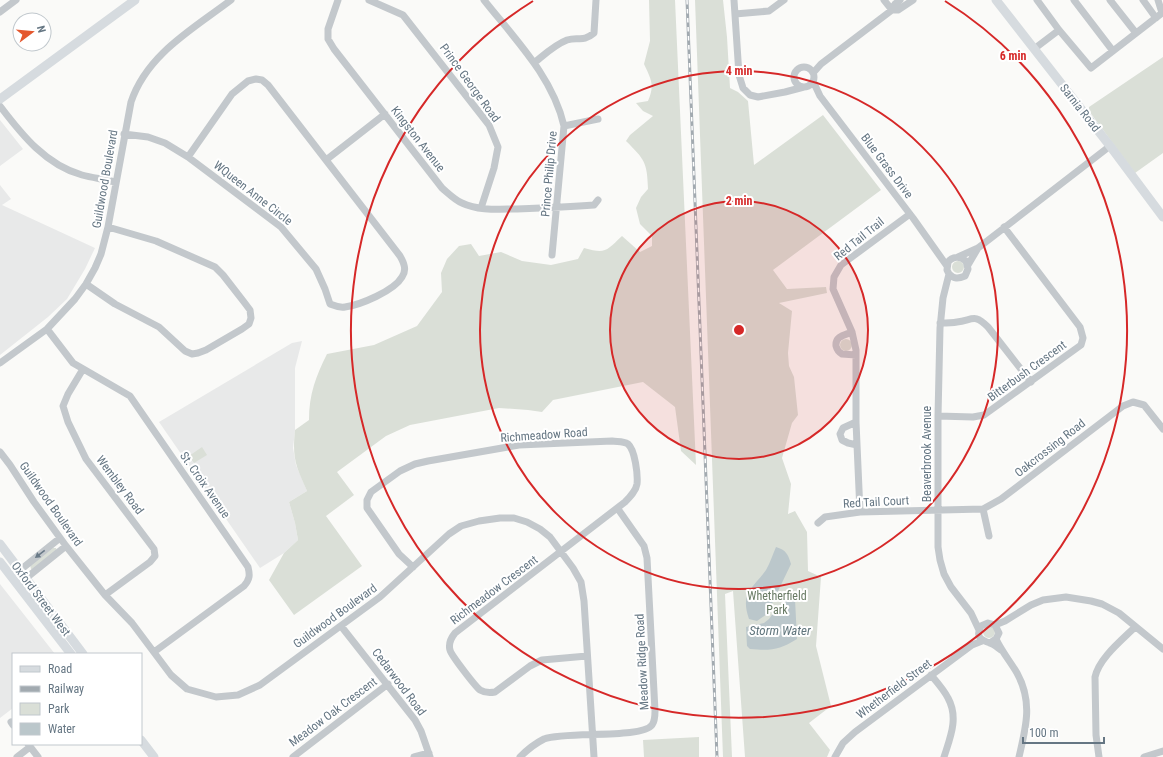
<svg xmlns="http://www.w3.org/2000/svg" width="1163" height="757" viewBox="0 0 1163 757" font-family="'Roboto Condensed',sans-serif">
	<rect width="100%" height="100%" fill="#fafaf8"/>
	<path fill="#e8e9e9" d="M0,120L23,149L0,166Z
		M0,185L11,199L2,205L95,248L85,269L67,299L48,317L0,355Z
		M302,341L295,368V430L293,448L296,465L307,491L289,502L295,523L298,540L284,553L260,568L159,422L292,343Z
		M0,584L55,654H13V708L0,718Z"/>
	<path fill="#dadfd7" d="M649,0H675L696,465L681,451L675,407L643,382L553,400L542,412L528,410L499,408L410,425L386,436L337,472L354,495L326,516L362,566L294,615L269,580L284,553L298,540L295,523L289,502L307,491C296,466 292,459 295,430L309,420C309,394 316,376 327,354L374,345L417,326L442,292L441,273L447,259L459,246L471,244L479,256L501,252L522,261L551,265L578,259L584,248C606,254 606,251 622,236L640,252L652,246V236L640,224L636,208L641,197L648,189C647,162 645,160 626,141L630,135L653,116L643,111L636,103L648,101C655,85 651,79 644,64L650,41Z
		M695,0H723L727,37L730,88L738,92L748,101L754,165L823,115L881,190L773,270L787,289L826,287L827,293L779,303L792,311L788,353L789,366L794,377L798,415L792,423L782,458L791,484L788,514L795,511L807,532L808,571L821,577L816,646L831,706L809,723L830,750L827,757H745L733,591L725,594L732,757H723Z
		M1163,57V153L1135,173L1089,111V107Z
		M952 267a6 6 0 1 1 12 0a6 6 0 1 1-12 0Z
		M840 345a6 6 0 1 1 12 0a6 6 0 1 1-12 0Z
		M202,447L207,455L194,463L189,456Z
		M53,548H56L57,551L32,570L31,569L30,565Z
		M983 632a6 6 0 1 1 12 0a6 6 0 1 1-12 0Z
		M699,737V757H644L643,740Z"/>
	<path fill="#bbc7cb" d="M776,547C786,550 788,554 791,564L767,614L757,621L749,619C740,593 752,589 766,570C770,563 773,554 776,547Z
		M788,599H795L797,639C779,650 771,651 750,649L747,646L746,627L764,623L769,619L774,612Z"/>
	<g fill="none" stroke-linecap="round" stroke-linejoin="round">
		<path stroke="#c3c8cc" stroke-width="7" d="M338,0L328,29V39L334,49L442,188C448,193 455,200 462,203C479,211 499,209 517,209C543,208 568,207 594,205L598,200
			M369,0L403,15L489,125L498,147L494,168L481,208
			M484,0C514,38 553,77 564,126L552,255
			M734,0L739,75L743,88L750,95L758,97L785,92L804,87
			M884,0L892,10
			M1037,0L1059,30L1091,68L1162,13L1158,0
			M1074,0L1113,51
			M1110,0L1136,33
			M1143,0L1156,18
			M892,10H898L913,0
			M0,12L16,0
			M735,14L769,11L784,0
			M1034,49L1059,30
			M534,63C544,55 554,45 567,40C579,36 582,43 594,33L596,0
			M794 77a10 10 0 1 1 20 0a10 10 0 1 1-20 0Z
			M813,73L821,64L892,10L895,4L900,0
			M256,79L262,80L268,85L400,256C404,263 407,270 402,277C394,291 360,305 345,307C339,308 335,306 330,304L325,289L316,269L281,227L188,157L232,94L248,81Z
			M813,81L820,96L913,218L947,266
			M0,106C22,135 46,165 82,175C93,178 104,179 115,182
			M564,126L598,119
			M124,134L148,137L165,143L188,157
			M326,160L385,114
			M958,257L978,248L1110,146
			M968,265L978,248
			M949,274C954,279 958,279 965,276L968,269L966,261C960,256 953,256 948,262L947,270L949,274L943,298L940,328L938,416V547L940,560L944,574L951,587L971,613L979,630
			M86,284L115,304L159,327L185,351L192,354L198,353L206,350L242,329L249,324L251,318L250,310L244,302L223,275L215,267L156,241L108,227
			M940,323C946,323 952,323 957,322C973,320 974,313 988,327L1031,382
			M47,329L73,363L130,396L248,567C250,575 250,579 244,586L154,652
			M852,332C845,335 835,336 836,346C837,350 838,352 842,354L856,355
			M0,363L47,329L75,299L86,284L95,268L101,254L108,227L131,102C147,54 193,29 231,0
			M83,369L68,394L63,406L68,422L86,459L154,549L155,556L150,562L105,595
			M938,416L973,417L984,415L1081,345L1083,338L1080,327L1004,227
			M856,422L843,428L840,434L842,440L848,443L857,445
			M0,452L10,465L34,502L66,546L105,595L132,623L171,675L187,689L216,697L238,695L260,685L380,597L449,534L461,526L479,521L500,518H514L527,522L540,529L550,537L573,568L581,582L584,601L594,757
			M983,509L989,536
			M860,512L856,422V350L852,332L833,289L834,277L841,265L910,214
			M818,523L825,517L860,512L983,509L1001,499L1123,406L1133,402L1144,405L1163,429
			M413,567L399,554L367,508V500L371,492L400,471L415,464L428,461L519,445L612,441C617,442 623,441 628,444C635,450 638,475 637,484C636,491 630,497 625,502L455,633C451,638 448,643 450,650C451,655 475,686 480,690C485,693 490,693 495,692L530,666L542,660L587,656
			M19,571L60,538
			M25,579L66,546
			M995,625L1005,621L1031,605L1043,600L1066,597L1091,601L1102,604L1119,613L1163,649
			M341,626L415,720L421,731L430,757
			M996,639C1002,652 1010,661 1017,673C1033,702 1026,727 1019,757
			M990,643L996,639L999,633L995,625L988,623L981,626C975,637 981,640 990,643C994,644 998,648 1001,650
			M931,675C937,682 944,690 948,698C959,718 950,738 944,757
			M11,722L13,725
			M28,744L38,757
			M17,757L30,747
			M293,757L388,684
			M414,757L429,753
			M520,757C526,751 536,743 544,739C566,731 642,739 652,725C655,721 655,715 655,711L647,558L644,546L618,509
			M835,757L843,743L855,732L972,645L982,641
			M1099,757L1096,735L1095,677C1099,658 1122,640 1135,627
			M1144,757L1163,751"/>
		<path stroke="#d6dbdf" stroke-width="9" d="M996,0L1110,146L1163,217
			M0,99L135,0
			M0,544L83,654
			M0,562L71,654
			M141,740L154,757"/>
		<defs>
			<path id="rail" d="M687,0L717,757"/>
		</defs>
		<use href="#rail" stroke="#a2aab0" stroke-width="3"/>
		<use href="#rail" stroke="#fff" stroke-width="1.5" stroke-dasharray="4.5" stroke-linecap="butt"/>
	</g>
	<defs><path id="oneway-solid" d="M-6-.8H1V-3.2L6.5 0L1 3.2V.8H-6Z"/></defs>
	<use fill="#6a7a87" href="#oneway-solid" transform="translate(40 554) rotate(142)"/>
	<circle cx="739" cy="330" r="129" fill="#d62828" fill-opacity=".12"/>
	<g fill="none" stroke="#d62828" stroke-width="2">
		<circle cx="739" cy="330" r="129"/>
		<circle cx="739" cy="330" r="259"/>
		<path d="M945 1A388 388 0 1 1 533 1"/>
	</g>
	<g text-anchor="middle" stroke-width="4" stroke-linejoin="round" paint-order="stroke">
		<g font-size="12" fill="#657683" stroke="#fff">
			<text transform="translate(470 83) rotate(54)" y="4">Prince George Road</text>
			<text transform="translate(1080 108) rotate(52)" y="4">Sarnia Road</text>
			<text transform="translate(418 139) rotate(52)" y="4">Kingston Avenue</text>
			<text transform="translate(887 166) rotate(53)" y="4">Blue Grass Drive</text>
			<text transform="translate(549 174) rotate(-85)" y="4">Prince Philip Drive</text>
			<text transform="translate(105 179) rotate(-80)" y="4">Guildwood Boulevard</text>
			<text transform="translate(253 193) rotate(38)" y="4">WQueen Anne Circle</text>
			<text transform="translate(859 239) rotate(-39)" y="4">Red Tail Trail</text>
			<text transform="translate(1027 371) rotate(-36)" y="4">Bitterbush Crescent</text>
			<text transform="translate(544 435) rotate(-4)" y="4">Richmeadow Road</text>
			<text transform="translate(1050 448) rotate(-38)" y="4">Oakcrossing Road</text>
			<text transform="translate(927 454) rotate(-90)" y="4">Beaverbrook Avenue</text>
			<text transform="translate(120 485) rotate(53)" y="4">Wembley Road</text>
			<text transform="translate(205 485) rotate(55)" y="4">St. Croix Avenue</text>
			<text transform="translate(876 502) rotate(-3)" y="4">Red Tail Court</text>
			<text transform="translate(51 504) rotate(55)" y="4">Guildwood Boulevard</text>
			<text transform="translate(494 590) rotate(-37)" y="4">Richmeadow Crescent</text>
			<text transform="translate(41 599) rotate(53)" y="4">Oxford Street West</text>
			<text transform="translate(335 616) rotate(-36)" y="4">Guildwood Boulevard</text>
			<text transform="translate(642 662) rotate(-93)" y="4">Meadow Ridge Road</text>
			<text transform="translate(399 682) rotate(53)" y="4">Cedarwood Road</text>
			<text transform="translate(894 689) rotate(-37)" y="4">Whetherfield Street</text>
			<text transform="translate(333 712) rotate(-37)" y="4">Meadow Oak Crescent</text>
		</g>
		<g font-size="12" fill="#687a64" stroke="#fff">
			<text x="777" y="600">Whetherfield<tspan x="777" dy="14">Park</tspan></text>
		</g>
		<g font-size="13" font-style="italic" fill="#60757c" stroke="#fff">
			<text x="780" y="635">Storm Water</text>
		</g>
	</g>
	<circle cx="739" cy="330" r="6" fill="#d62828" stroke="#fff" stroke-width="2"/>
	<g font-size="12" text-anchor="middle" font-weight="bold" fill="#d62828" stroke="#fff" stroke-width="4" stroke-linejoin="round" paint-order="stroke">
		<text x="1013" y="60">6 min</text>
		<text x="739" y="75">4 min</text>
		<text x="739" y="205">2 min</text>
	</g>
	<rect x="12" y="653" width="130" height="92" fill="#ffffff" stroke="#c1c8cd"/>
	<rect x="20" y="666" width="20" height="6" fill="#d6dbdf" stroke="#c1c8cd"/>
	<text x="48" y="673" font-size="12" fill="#657683">Road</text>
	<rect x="20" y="686" width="20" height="6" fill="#a2aab0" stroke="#c1c8cd"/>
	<text x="48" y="693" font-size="12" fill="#657683">Railway</text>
	<rect x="20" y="703" width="20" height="12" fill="#dadfd7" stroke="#c1c8cd"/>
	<text x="48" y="713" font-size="12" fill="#657683">Park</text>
	<rect x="20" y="723" width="20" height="12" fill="#bbc7cb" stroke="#c1c8cd"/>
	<text x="48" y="733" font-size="12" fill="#657683">Water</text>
	<g transform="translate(32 32) rotate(74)"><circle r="19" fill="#ffffff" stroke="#c1c8cd"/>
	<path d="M0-3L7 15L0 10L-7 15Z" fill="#e4572e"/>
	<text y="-6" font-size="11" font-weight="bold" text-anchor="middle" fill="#657683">N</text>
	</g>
	<path d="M1023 737v6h81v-6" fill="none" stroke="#657683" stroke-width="2"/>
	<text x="1029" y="737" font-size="12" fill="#657683" stroke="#ffffff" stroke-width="3" paint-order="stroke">100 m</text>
</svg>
